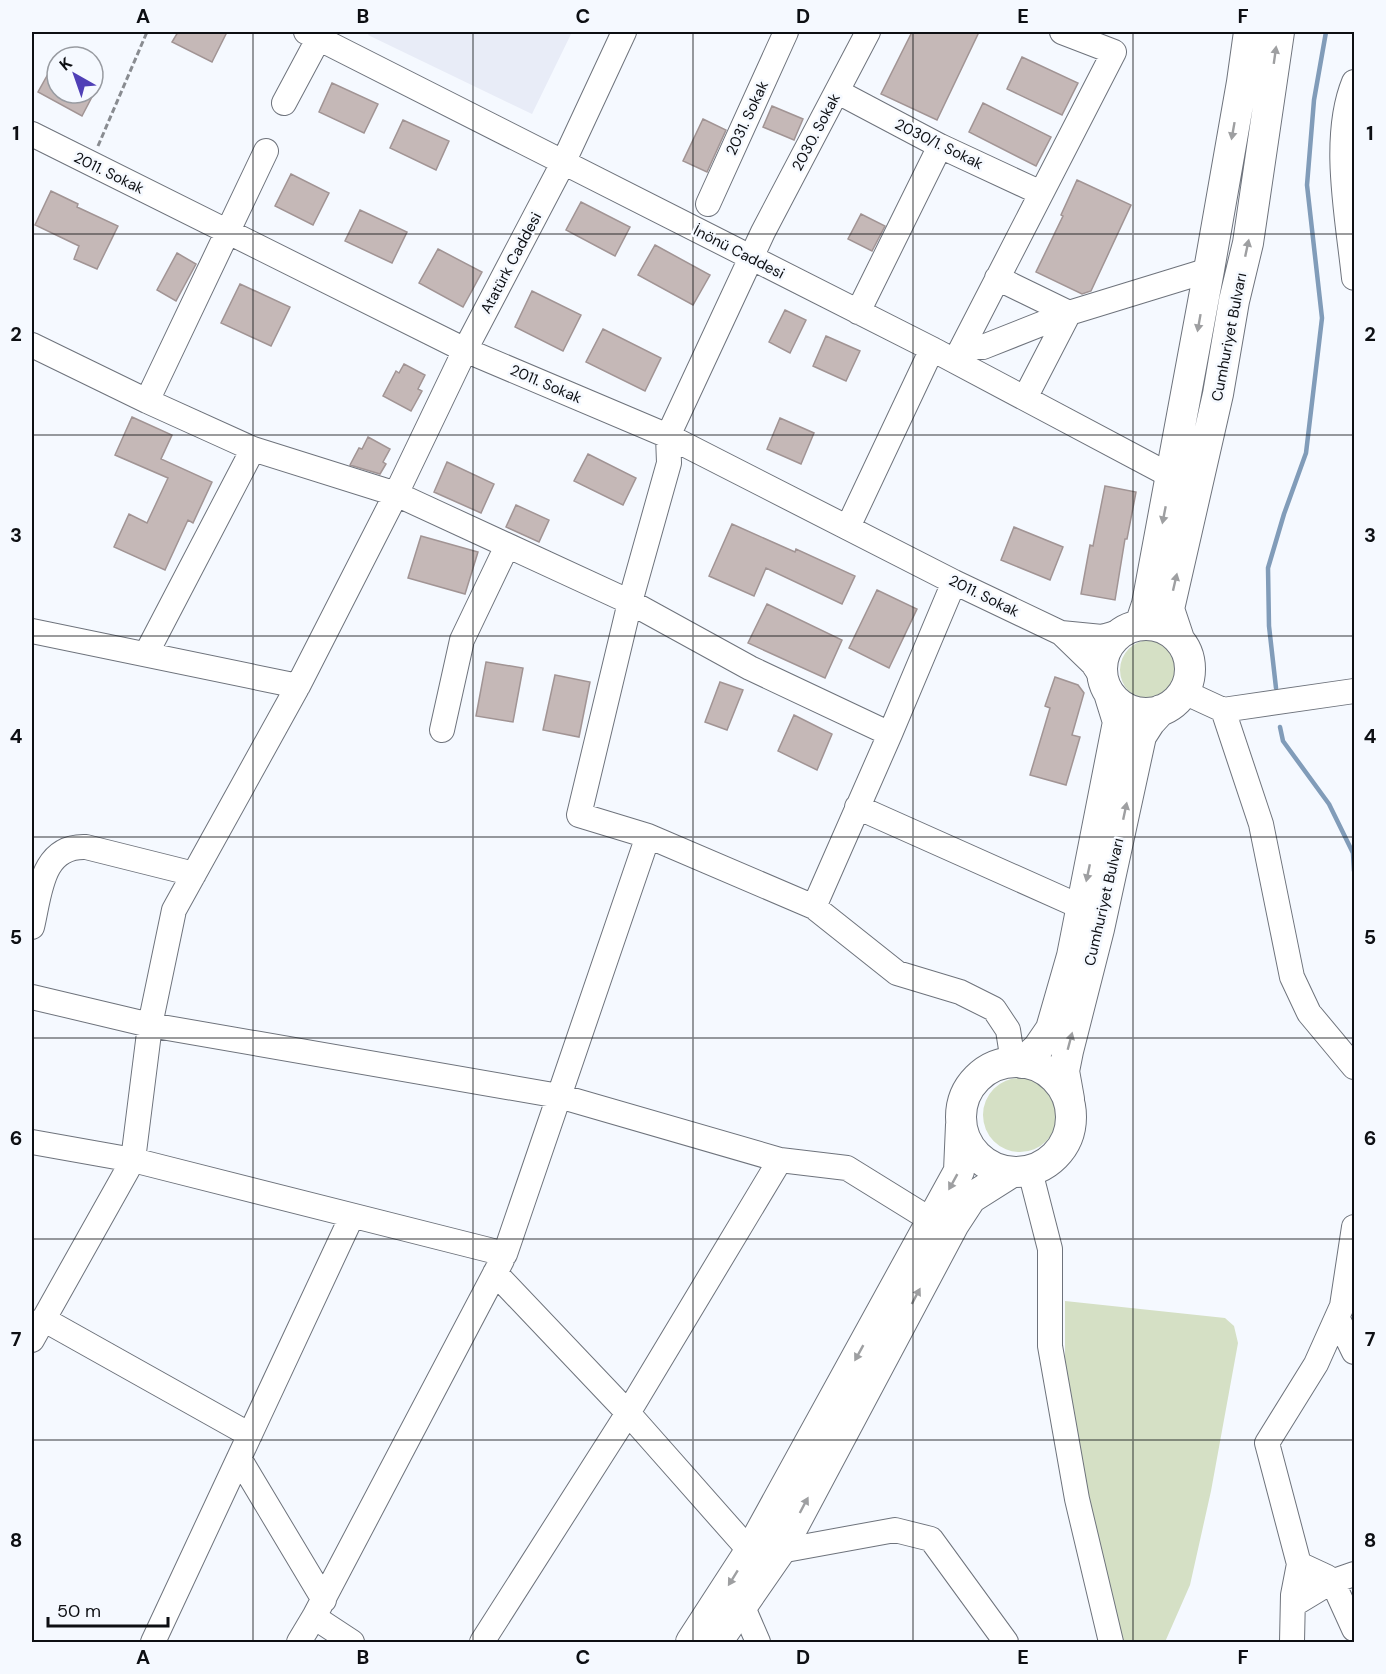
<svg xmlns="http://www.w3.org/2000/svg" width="1386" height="1674" viewBox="0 0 1386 1674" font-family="'DM Sans',sans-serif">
	<rect width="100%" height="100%" fill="#f5f9ff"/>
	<path fill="#e8ecf7" d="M370,32H572L532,114L368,35Z"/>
	<path fill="#d5e0c5" d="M1120 670a30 30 0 1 1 60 0a30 30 0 1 1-60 0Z
		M983 1115a37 37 0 1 1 74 0a37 37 0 1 1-74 0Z
		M1065,1301L1225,1318L1234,1326L1238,1343L1211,1491L1190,1585L1165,1642H1122L1119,1635L1065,1383Z"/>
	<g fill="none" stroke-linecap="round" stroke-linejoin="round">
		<path stroke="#819cb9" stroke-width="4.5" d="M1276,688L1269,626L1268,568L1284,514L1306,453L1322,318L1307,185L1314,100L1326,32
			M1280,727L1283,741L1329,804L1353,853L1354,871"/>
	</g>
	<path fill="#c5b8b7" stroke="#a19494" stroke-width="1.5" d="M178,32H227L212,62L172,42Z
		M912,32H979L937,120L881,94Z
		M1022,57L1078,83L1062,115L1007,89Z
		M57,58V93H94L82,116L38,92Z
		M332,83L378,104L364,133L319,112Z
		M983,103L1051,137L1036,166L969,132Z
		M772,106L803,119L794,140L763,127Z
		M703,119L726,130L707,172L683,161Z
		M403,120L449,141L436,170L390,148Z
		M291,174L329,193L313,225L275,206Z
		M1077,180L1131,205L1091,291L1082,294L1036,272L1063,216L1061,215Z
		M51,191L78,204L77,207L118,226L97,269L74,259L79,246L35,225Z
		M581,202L630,227L615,256L566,230Z
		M360,210L407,232L392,263L345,241Z
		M861,214L885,226L872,251L848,239Z
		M655,245L710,275L693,305L638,275Z
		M438,249L482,272L463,307L419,283Z
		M177,253L196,264L176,301L157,290Z
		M240,284L290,307L271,346L221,323Z
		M532,291L581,315L563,351L515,327Z
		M785,310L806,320L790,353L769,342Z
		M603,329L661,358L645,391L586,362Z
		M826,336L860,351L846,381L813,366Z
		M404,364L425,375L418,389L422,391L411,411L383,396L396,371L399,373Z
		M132,417L172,435L161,459L212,482L193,523L188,520L165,570L114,547L129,514L147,523L168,478L115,455Z
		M780,418L814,433L801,464L767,449Z
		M368,437L390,449L383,462L386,464L380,474L350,465L359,448L362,449Z
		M588,454L636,478L623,505L574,481Z
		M447,462L494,484L481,513L434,492Z
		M1105,486L1136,492L1127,539H1125L1115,600L1081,594L1090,545L1093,546Z
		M516,505L549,520L539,542L506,527Z
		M732,524L795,552L796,549L855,576L842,604L766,568L754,596L709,576Z
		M1014,527L1063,547L1050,580L1001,560Z
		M421,536L478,552L465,594L408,578Z
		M877,590L917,609L889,668L849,648Z
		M767,604L842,640L825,678L748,643Z
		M486,662L523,668L513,722L476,716Z
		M555,675L590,682L579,737L543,730Z
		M1055,677L1078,685L1084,693L1072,735L1080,737L1066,785L1030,775L1050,708L1045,706Z
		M720,682L743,690L727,730L705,722Z
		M794,715L832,734L817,770L778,751Z"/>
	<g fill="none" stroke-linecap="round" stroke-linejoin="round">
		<defs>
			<path id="minor" d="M306,32L932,349L1171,476
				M868,32L763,232L668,436L669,463L630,602L579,815L648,836L814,907L897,973L960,992L994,1009L1008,1030L1013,1062
				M1354,82C1331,138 1348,219 1354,278
				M838,92L940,146L1041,193
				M284,103L322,32
				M32,134L465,350L668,436L954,582L1061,633L1093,664L1103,679
				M266,151L147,401L253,449L396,494L630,602L750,668L890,734
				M708,204L786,32
				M997,278L1069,313L1025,398
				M858,312L940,146
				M32,345L147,401
				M963,346L983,347L1069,313L1209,270
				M955,361L1114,52L1062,32
				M848,527L932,349
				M32,631L298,686
				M1061,633L1102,637L1126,630
				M146,654L253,449
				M1184,692L1223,710L1354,691
				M1223,710L1261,824L1292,977L1309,1013L1354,1067
				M442,730L462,640L507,546
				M857,807L1081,907
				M814,907L890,734L954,582
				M32,927C40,894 41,845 86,847L194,874
				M32,997L150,1025L559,1096L780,1160L847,1168L931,1220
				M32,1142L133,1160L505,1254L648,836
				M1030,1171L1050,1249V1346L1077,1499L1111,1642
				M1354,1227L1342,1306L1316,1364L1267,1443L1299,1564L1327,1577L1334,1585L1354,1629
				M495,1273L628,1413L750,1551H780L895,1530L931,1539L1006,1642
				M1337,1317L1354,1352
				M43,1319L250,1435
				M32,1340L133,1160L150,1025L174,910L298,686L396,494L465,350L563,163L624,32
				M239,1458L324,1600
				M742,1605L758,1642
				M1293,1605L1331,1582L1354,1574
				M314,1617L352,1642
				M153,1642L352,1216
				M299,1642L314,1617L502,1260
				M482,1642L628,1413L780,1160
				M1292,1642L1293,1595L1299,1564"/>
			<path id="major" d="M1140,625L1147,604L1209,270L1242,82L1249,32
				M1102 669a44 44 0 1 1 88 0a44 44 0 1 1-88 0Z
				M1179,639L1169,609L1218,394L1234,301L1248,243L1279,32
				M961 1117a55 55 0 1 1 110 0a55 55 0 1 1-110 0Z
				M1022,1063L1038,1048L1051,1029L1072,956L1118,722L1109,693
				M1069,1099L1064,1071L1068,1051L1099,929L1141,736L1150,722L1161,710
				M691,1642L750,1551L959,1171L961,1125
				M717,1642L780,1551L954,1224L971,1198L1012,1172"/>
		</defs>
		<use href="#minor" stroke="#6e737c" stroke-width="26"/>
		<use href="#major" stroke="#6e737c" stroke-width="32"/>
		<path stroke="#898c91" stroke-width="3" stroke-dasharray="6 3" stroke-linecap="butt" d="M98,146L147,32"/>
		<use href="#minor" stroke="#fff" stroke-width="24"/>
		<use href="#major" stroke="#fff" stroke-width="30"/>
	</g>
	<defs><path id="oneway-solid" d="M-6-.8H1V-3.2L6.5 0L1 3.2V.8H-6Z" transform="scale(1.5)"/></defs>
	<g fill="#9e9fa1">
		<use href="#oneway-solid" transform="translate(1275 55) rotate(-82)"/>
		<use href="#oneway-solid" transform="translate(1233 131) rotate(100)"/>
		<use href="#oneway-solid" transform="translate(1247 248) rotate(-78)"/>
		<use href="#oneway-solid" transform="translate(1199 323) rotate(100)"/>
		<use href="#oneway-solid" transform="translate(1164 515) rotate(101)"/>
		<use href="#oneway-solid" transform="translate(1175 582) rotate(-77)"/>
		<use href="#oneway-solid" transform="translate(1125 811) rotate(-78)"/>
		<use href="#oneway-solid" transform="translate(1088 873) rotate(102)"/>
		<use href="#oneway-solid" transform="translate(1070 1041) rotate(-75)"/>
		<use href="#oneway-solid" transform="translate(953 1182) rotate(119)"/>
		<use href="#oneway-solid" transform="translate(916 1296) rotate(-62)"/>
		<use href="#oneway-solid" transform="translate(859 1353) rotate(119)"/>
		<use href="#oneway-solid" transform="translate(804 1505) rotate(-62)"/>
		<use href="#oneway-solid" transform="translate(733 1578) rotate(122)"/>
	</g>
	<path fill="none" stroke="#0d0f13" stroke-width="1.5" stroke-opacity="0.55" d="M253,32V1642M473,32V1642M693,32V1642M913,32V1642M1133,32V1642M32,234H1354M32,435H1354M32,636H1354M32,837H1354M32,1038H1354M32,1239H1354M32,1440H1354"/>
	<g text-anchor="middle" stroke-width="5" stroke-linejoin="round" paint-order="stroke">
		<g font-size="15" fill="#0d0f13" stroke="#f5f9ff">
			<text transform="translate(747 118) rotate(-65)" y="5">2031. Sokak</text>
			<text transform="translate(816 132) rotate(-62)" y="5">2030. Sokak</text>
			<text transform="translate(939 144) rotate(26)" y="5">2030/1. Sokak</text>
			<text transform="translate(109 173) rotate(26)" y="5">2011. Sokak</text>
			<text transform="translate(739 252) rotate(27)" y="5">İnönü Caddesi</text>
			<text transform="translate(511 263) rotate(-62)" y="5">Atatürk Caddesi</text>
			<text transform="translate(1229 337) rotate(-79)" y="5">Cumhuriyet Bulvarı</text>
			<text transform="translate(546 384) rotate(23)" y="5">2011. Sokak</text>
			<text transform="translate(984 596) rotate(26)" y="5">2011. Sokak</text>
			<text transform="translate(1104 902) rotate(-77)" y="5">Cumhuriyet Bulvarı</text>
		</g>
	</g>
	<rect width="1386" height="1674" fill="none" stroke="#f5f9ff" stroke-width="66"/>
	<g transform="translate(75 75) rotate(320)"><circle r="28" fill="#f5f9ff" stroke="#989ba1" stroke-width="1.5"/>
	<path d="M0-4.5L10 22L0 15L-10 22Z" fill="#4f3fb6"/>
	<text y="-9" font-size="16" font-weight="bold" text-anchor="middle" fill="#0d0f13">K</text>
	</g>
	<path d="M48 1617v9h120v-9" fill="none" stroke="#0d0f13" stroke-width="3"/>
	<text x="57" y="1617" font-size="18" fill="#0d0f13" stroke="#f5f9ff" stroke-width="4.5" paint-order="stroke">50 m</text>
	<rect x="33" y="33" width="1320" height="1608" fill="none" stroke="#0d0f13" stroke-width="2"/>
	<g font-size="20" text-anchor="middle" font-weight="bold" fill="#0d0f13">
		<text x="143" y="23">A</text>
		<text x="363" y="23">B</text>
		<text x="583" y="23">C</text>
		<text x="803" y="23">D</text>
		<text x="1023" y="23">E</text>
		<text x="1243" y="23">F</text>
		<text x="16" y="140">1</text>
		<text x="1370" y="140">1</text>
		<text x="16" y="341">2</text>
		<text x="1370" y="341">2</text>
		<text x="16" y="542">3</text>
		<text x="1370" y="542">3</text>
		<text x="16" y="743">4</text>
		<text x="1370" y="743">4</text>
		<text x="16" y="944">5</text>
		<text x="1370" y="944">5</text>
		<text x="16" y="1145">6</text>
		<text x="1370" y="1145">6</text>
		<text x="16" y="1346">7</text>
		<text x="1370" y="1346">7</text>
		<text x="16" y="1547">8</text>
		<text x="1370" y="1547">8</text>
		<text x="143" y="1664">A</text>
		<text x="363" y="1664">B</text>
		<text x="583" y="1664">C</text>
		<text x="803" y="1664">D</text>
		<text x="1023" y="1664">E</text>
		<text x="1243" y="1664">F</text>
	</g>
</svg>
